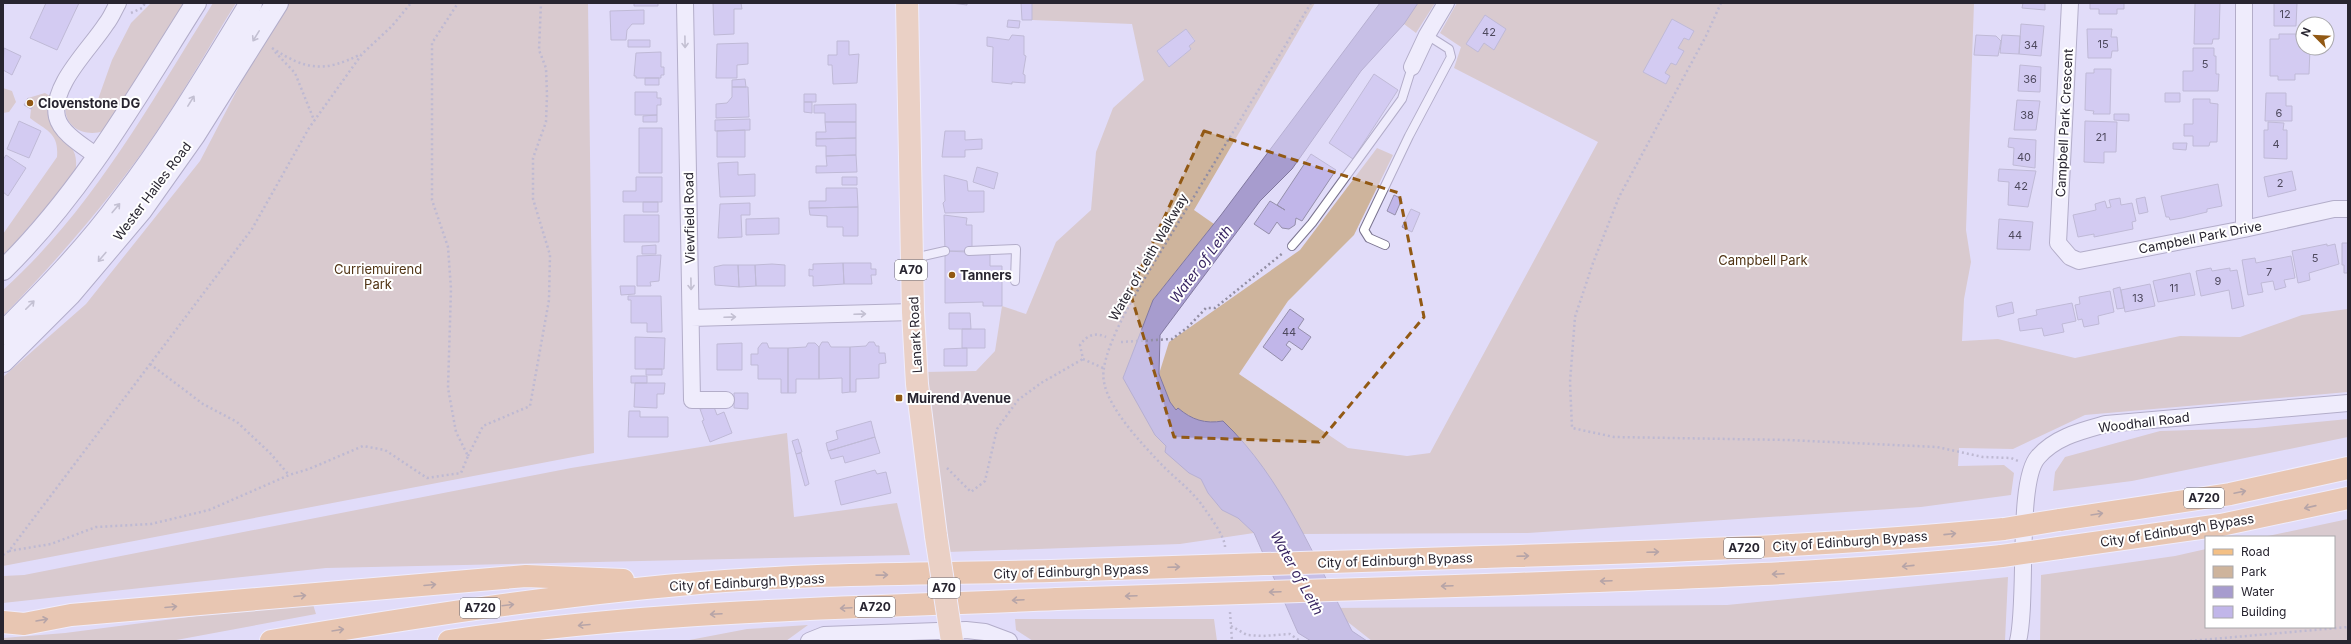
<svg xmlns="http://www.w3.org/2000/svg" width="2351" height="644" viewBox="0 0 2351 644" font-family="Inter,sans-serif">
	<rect width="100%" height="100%" fill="#e1dcf9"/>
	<path fill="#ceb49c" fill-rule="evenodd" d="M151,3H186L104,131C82,138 61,125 66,101H71L86,110L96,105L112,60L131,23Z
		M213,3H236C211,43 188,85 161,125C115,194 61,256 3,316V290C92,210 150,104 213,3Z
		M287,3H588L594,453L3,566V377L86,304L200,161L259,48Z
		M1032,3H1315L1194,210L1214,224L1153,300L1123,378L1189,473L1201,479L1208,493L1222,510L1238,518L1254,533L1180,544L948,552L924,372L976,371L995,351L1002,306L1026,314L1056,242L1091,210L1096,152L1113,108L1144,80L1132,24L1032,20ZM1186,29L1195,40L1189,46L1191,49L1169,67L1157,51Z
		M1418,3H1435L1416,33L1404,24Z
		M1457,3H1974L1966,230L1971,262L1964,299L1962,341L1998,339L2075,358L2180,336L2240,337L2302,315L2348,309V392L2085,415L2013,449L1959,448L1958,466L2004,465L2014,473L2011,495L1921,507L1528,533L1301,534C1280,493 1257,453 1223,421C1205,424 1192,420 1178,408L1176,410L1170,402L1159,374L1169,342L1300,250L1377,148L1393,155L1354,235L1288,301L1239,374L1348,448L1407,456L1430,453L1598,142L1454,68L1461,47L1440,33Z
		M3,88L12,91L16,102L9,112L3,113Z
		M45,93L50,96C37,144 87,132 74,176L3,256V234L57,157C59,133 47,131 30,118L31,109L35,102L28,98Z
		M2348,419V437L2132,481L2053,491L2055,472L2065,457L2160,431L2255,428Z
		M787,433L794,517L897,503L910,555L326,568L3,603V576L24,575L571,468Z
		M2348,519V641H2040L2041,575L2175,556L2206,549V627H2334V537H2263Z
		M2008,577L2005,641H1372L1330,608L1727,605Z
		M312,601L316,614L171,641H3V638L65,633Z
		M1015,619H1214L1217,641H1033L1016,630Z
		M808,625L786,641H684L747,629Z"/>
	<path fill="#a79cce" stroke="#81789f" d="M1380,3H1418L1404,24L1361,71L1292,169L1260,201L1160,335L1159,374L1170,402L1176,410L1178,408C1192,420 1205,424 1223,421C1283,478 1315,559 1352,631L1367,641H1311L1298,633L1254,533L1238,518L1222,510L1208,493L1201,479L1189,473L1165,452L1166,446L1155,435L1123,378L1153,300L1221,215Z"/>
	<path fill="#c1b6e9" stroke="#958fab" d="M46,3H79L57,50L30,38Z
		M634,3H658V6H634Z
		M713,3H741L742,9H734V34L714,35Z
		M951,3H967V5Z
		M1021,3H1032V20H1022Z
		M2023,3H2045V10L2022,8Z
		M2090,3H2124V9H2117V14H2099V9H2090Z
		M2195,3H2220L2219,39H2213L2212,44H2194Z
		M2274,3H2297L2296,26H2274Z
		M644,10V24H632L627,30L626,40H611L610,11Z
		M1485,15L1506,29L1494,50L1484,43L1478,52L1466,44Z
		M1672,19L1694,31L1689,40L1684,38L1678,48L1684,51L1676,65L1671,63L1665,73L1670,76L1666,84L1643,72Z
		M1008,20L1020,21L1019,28L1007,27Z
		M2021,24L2044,26L2041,56L2019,54Z
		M1186,29L1195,41L1189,46L1191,49L1169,67L1157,51Z
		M2087,29H2112L2111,37H2117L2118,51H2112L2111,58H2088Z
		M2279,34H2296V37H2303V48H2310L2309,74H2295V80H2278V76H2270V39H2279Z
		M1012,35L1024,36V55L1026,56L1023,74L1025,75V83L1012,82V84L992,82L993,47L987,46V37L1009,40Z
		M1976,35L1996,36L2001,41L1998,56L1974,55Z
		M2002,35L2020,36L2019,54L2000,53Z
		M628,40H650V47H628Z
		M837,41H849V55L859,54L857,83L833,84L832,65H828V55H837Z
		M748,43V64L737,65V78H716L717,44Z
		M4,48L21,56L12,75L3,70Z
		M2193,48H2214V56H2216V74H2219L2218,91H2183V71H2193Z
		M661,52V67H664V75H661V78H636V76H634L636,53Z
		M2020,65L2041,67L2040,92L2018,91Z
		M2094,69H2111L2110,114H2093L2094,111L2085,110L2086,73H2094Z
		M1374,74L1398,90L1353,159L1329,143Z
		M645,78H659V85H645Z
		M745,79L746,87H732V80Z
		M732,87H748L749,117L716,118V104L727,103L732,97Z
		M635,92H657V98H661V105H657V115H635Z
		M2165,93H2180V102H2165Z
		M2266,93H2286V106H2292V121H2265Z
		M804,94H816V102H804Z
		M28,98L35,102L31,109L24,105Z
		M2193,99H2210V103L2218,104L2217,142H2210L2209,146H2193V136H2184V124H2193Z
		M2017,100L2040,101L2036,130H2014Z
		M804,102H812V113L804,112Z
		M856,104V122H825V113H814V105Z
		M2114,114H2129V121L2114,120Z
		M657,115V122H643V116Z
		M750,119V130L715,131V120Z
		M19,121L41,131L29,158L7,149Z
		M2085,121L2117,122L2116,152H2104V163L2084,162Z
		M825,122H856V138L816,139V132H826Z
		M2268,122L2284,123L2283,130H2287V159L2264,158V130H2268Z
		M639,128H662V173H639Z
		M745,130V157H717V131Z
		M945,131H965V140L982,139V149L965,150V157H942Z
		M856,138V155L826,156V146H816V139Z
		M2009,138L2036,140L2035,168L2013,165L2014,148L2008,147Z
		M2173,143H2187L2186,150L2173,149Z
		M1311,154L1336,170L1302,221L1296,218L1295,225L1289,229L1282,228L1277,222L1269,234L1254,224L1270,201L1285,210L1277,205Z
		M6,155L26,168L8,196L3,192V160Z
		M856,155L857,172L816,173V166H827L826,156Z
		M738,162V175L755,174V196L720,197L718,163Z
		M977,167L998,173L994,189L973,182Z
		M1999,169L2036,171L2028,207L2008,205L2009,182L1998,181Z
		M2292,171L2296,190L2268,197L2264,177Z
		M944,175L967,181L968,191H984V212L945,213L943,203L945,201Z
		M636,177H662V202H623V191H636Z
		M842,177H857V185H842Z
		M2218,184L2222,206L2207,209V212L2182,218L2170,220L2169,217H2166L2161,196Z
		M826,188H857L858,207L809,208V201H826Z
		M1394,195L1402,199L1395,215L1387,211Z
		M2145,197L2148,212L2139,214L2136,199Z
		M2120,198L2121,205L2132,203L2136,221L2132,222L2133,229L2094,237V234L2078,237L2073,215L2096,210L2095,204L2105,201L2107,208L2111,207L2109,200Z
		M643,202H658V212H643Z
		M750,203V215H741L742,237L718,238L720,204Z
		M858,207V236H843V227H827V216L810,215L809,208Z
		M1411,209L1420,213L1412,232L1402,227Z
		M624,215H659V242H624Z
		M944,215L967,218L966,225H972V251H945Z
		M779,218V234L746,235V219Z
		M1999,219L2033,222L2030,250L1997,249Z
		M2342,243H2348V273H2344V265H2342Z
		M2327,244V246L2335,244L2339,264L2309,273L2310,280L2298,283L2292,251Z
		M656,245V254H642V246Z
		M945,251L990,253V266H1002V306H983V302L945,303Z
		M661,255L659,281L650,282L651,286H637V256Z
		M2291,256L2295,278L2284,280L2286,287L2275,290L2273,281L2261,283L2263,292L2248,295L2242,260L2255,258L2256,263Z
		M843,263L844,284L813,286V276H809V269L813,270V264Z
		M843,263H871V269H876V275H871L872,284H844Z
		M772,264L785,265V286H756L755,265Z
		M723,265H738L739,287L715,285L714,267Z
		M738,265H755L756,286L739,287Z
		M2211,268L2212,271L2230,268V271L2237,270L2244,306L2232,309L2229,290L2201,296L2196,271Z
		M2190,273L2195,295L2158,302L2153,281Z
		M2150,284L2155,306L2125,312L2121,290Z
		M620,286H635V294L621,295Z
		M2120,287L2124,308L2117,309L2113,289Z
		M2110,291L2114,312L2098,316L2099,324L2084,327L2082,319L2078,320L2075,305L2080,304L2079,297Z
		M628,296H661L662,332H647V323H631V300H628Z
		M2012,302L2014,313L1998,317L1996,306Z
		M2072,303L2076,321L2062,324L2064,332L2044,336L2042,328L2020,331L2018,319L2037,315L2036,310Z
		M1290,309L1304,319L1298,328L1311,337L1302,350L1289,341L1286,345L1291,349L1282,361L1263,347Z
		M949,313H970L971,329H949Z
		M962,329H985V348H962Z
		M635,337L665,338L664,369H635Z
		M822,342H828L831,347H850V392L842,393V378L819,379V347Z
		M869,342H874L876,346H879V353H885L886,363L879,364V378L856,379V392H850V347L866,346Z
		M742,343V370H717V344Z
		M762,343H767L769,348H788V393H781V379H758V365H751V354H758V348Z
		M808,343H815L819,347V379H796V393H788V348L806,347Z
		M967,348V366H944V349Z
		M646,369H662V375H646Z
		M631,376H647V383H631Z
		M635,383H665L664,394H657V408L634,407Z
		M734,393H748V409L734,408Z
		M714,407L717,415L724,412L732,433L710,442L702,421L704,420L700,409Z
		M629,411H640V417H668V437H628Z
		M871,421L875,437L828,451L826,443L838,439L836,431Z
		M875,437L880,453L845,463L843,456L831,459L828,451Z
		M798,439L802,452L796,454L792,441Z
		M801,453L809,484L805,486L796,454Z
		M875,470L877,474L886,472L891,493L841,505L835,481Z"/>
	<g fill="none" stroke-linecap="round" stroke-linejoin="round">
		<defs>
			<path id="service" d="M1385,245L1369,238L1364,230L1409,136L1451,57L1449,49L1427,35
				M1292,246L1312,223L1402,99L1412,67
				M969,251L1016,249L1015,281
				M914,258L945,251"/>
			<path id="minor" d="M685,3L692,400H726
				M2070,3L2058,243L2070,257L2079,261L2244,229L2334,209H2348
				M1412,67L1427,35L1446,3
				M98,157C85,147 61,134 57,117C50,86 90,49 106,24C111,18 114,10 118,3
				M2244,229V3
				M691,318L913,312
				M809,641L824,635L966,630L985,632L1009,641
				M2018,641C2028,602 2016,481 2038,457C2055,437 2081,431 2106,424L2348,403"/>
			<path id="tertiary" d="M3,270C82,193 137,96 196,3"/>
			<path id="secondary" d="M3,333C45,291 87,248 122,200C170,138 210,70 251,3
				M3,361L70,294L141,210L194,135L277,3"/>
			<path id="primary" d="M907,3L913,312L917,384L936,536"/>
			<path id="trunk" d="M2059,520L2230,494L2348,468
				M2059,548L2221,525L2348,498
				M1484,557C1657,552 1831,546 2004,529
				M1486,585C1659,579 1831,574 2002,556
				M3,622L24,624L71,615L526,576L623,580
				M271,641C410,618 549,596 689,584C809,573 931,574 1051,571
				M449,641C650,610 854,608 1057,599"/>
		</defs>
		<use href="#service" stroke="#7a748f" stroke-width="10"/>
		<use href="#minor" stroke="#7a748f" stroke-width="18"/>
		<use href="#tertiary" stroke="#7a748f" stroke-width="22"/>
		<use href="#secondary" stroke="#7a748f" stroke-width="24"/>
		<use href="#primary" stroke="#fff" stroke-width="24"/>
		<use href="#trunk" stroke="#fff" stroke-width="24"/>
		<path stroke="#928ea3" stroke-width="2.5" stroke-dasharray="2 3" stroke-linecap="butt" d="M1721,3L1706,36L1619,197L1593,263L1575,317L1570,382L1572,428L1614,437L1788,440L1937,447L1983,457L2011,458L2018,461
			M131,13L142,8L145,3
			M272,48C306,70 324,73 361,54
			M275,52L295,73L314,120
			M1121,342L1172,339L1188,327L1206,308H1215L1283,253
			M150,364L203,404L237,422L270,453L289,475
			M1103,368L1083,359L1080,345C1087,335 1095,332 1106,337
			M468,456L483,426L530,406L549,300L550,255L533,199V158L546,122L547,95L546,68L539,50L541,3
			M947,468L971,492L985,481L997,429L1018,400L1041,383L1083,359
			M1225,547C1225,536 1208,514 1202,505C1191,490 1176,479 1163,466C1144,446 1109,410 1104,382C1098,355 1135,295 1149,271L1311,3
			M9,551L51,544L96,527L151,524L209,510L289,475L309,469L363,446L385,450L427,478L461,473L468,456L456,432L448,388L451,289L448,247L432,200V43L458,3
			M3,555L9,551L252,229L309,128L362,54L392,26L411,3
			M1230,612L1232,641
			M1231,626L1247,635L1263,636L1290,634L1300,641
			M2190,641L2348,627"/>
		<use href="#service" stroke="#fff" stroke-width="8"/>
		<use href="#minor" stroke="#fff" stroke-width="16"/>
		<use href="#tertiary" stroke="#fff" stroke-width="20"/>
		<use href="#secondary" stroke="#fff" stroke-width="22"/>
		<use href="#primary" stroke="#f4c085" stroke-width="22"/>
		<use href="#trunk" stroke="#f0ab5c" stroke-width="22"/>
		<defs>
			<path id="primary-bridge" d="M936,536L952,641"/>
			<path id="trunk-bridge" d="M2004,529L2059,520
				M2002,556L2059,548
				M1051,571L1484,557
				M1057,599L1486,585"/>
		</defs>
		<use href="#primary-bridge" stroke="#fff" stroke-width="24" stroke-linecap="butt"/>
		<use href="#trunk-bridge" stroke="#fff" stroke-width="24" stroke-linecap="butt"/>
		<use href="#primary-bridge" stroke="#f4c085" stroke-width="22"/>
		<use href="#trunk-bridge" stroke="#f0ab5c" stroke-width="22"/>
	</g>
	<defs><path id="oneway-shaft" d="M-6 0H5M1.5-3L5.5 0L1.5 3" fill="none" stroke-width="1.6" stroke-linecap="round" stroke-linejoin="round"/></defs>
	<g stroke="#9e9da2">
		<use href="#oneway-shaft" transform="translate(256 36) rotate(122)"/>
		<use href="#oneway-shaft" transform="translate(685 42) rotate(89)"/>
		<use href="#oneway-shaft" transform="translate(191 101) rotate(-58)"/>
		<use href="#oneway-shaft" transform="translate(116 208) rotate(-50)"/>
		<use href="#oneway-shaft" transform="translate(102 257) rotate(130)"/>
		<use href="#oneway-shaft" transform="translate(691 284) rotate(89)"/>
		<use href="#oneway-shaft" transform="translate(30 305) rotate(-45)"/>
		<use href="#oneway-shaft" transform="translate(860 314) rotate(-2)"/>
		<use href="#oneway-shaft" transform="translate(730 317) rotate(-2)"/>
	</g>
	<g stroke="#826144">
		<use href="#oneway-shaft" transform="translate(2240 492) rotate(-12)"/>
		<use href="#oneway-shaft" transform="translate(2310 507) rotate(167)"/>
		<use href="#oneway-shaft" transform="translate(2097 514) rotate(-9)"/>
		<use href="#oneway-shaft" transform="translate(1950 534) rotate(-6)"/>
		<use href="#oneway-shaft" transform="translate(1653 552) rotate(-2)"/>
		<use href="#oneway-shaft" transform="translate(1523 556) rotate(-2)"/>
		<use href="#oneway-shaft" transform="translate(1908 566) rotate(174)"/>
		<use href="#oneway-shaft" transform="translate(1174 567) rotate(-2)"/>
		<use href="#oneway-shaft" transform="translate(1778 574) rotate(178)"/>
		<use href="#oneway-shaft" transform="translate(882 575) rotate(-1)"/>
		<use href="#oneway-shaft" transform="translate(1606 581) rotate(178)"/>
		<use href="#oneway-shaft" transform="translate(430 585) rotate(-5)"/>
		<use href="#oneway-shaft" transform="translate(1447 586) rotate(178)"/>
		<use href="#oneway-shaft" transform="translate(1275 592) rotate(178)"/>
		<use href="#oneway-shaft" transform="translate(300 596) rotate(-5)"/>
		<use href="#oneway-shaft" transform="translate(1131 596) rotate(178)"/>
		<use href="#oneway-shaft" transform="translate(1018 600) rotate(177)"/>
		<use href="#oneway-shaft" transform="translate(508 605) rotate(-7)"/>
		<use href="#oneway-shaft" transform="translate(171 607) rotate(-5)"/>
		<use href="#oneway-shaft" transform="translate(846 608) rotate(177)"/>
		<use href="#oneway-shaft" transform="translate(716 614) rotate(177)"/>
		<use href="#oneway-shaft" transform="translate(42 620) rotate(-10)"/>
		<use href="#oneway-shaft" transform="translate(584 625) rotate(175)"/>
		<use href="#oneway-shaft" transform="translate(338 630) rotate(-9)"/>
	</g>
	<path d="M0 0H2351V644H0ZM1204,131L1399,193L1424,317L1319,442L1174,437L1130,292Z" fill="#e1dcf9" fill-opacity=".55" fill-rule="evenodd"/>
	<path fill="none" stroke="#925914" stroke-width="3" stroke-dasharray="8 5" stroke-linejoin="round" d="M1204,131L1399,193L1424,317L1319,442L1174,437L1130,292Z"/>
	<g fill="#925914" stroke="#fff" stroke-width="1.5">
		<circle cx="30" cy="103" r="4"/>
		<circle cx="952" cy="275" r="4"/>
		<rect x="895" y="394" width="8" height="8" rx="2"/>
	</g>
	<g text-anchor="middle" stroke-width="4" stroke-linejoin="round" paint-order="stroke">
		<g font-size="11" fill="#4e495e">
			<text x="2285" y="18">12</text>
			<text x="1489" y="36">42</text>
			<text x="2103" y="48">15</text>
			<text x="2031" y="49">34</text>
			<text x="2205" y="68">5</text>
			<text x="2030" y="83">36</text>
			<text x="2279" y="117">6</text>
			<text x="2027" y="119">38</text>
			<text x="2101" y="141">21</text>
			<text x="2276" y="148">4</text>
			<text x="2024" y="161">40</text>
			<text x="2280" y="187">2</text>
			<text x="2021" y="190">42</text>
			<text x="2015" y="239">44</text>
			<text x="2315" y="262">5</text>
			<text x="2269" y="276">7</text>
			<text x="2218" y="285">9</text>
			<text x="2174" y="292">11</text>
			<text x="2138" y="302">13</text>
			<text x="1289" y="336">44</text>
		</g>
		<g fill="#fff" stroke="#68666e" stroke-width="1">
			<rect x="895" y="260" width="32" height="20" rx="3"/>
			<rect x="2184" y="488" width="40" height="20" rx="3"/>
			<rect x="1724" y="538" width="40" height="20" rx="3"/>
			<rect x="928" y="578" width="32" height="20" rx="3"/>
			<rect x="855" y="597" width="40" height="20" rx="3"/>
			<rect x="460" y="598" width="40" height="20" rx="3"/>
		</g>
		<g font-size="12" font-weight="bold" fill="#282530">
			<text x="911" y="274">A70</text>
			<text x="2204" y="502">A720</text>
			<text x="1744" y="552">A720</text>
			<text x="944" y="592">A70</text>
			<text x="875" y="611">A720</text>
			<text x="480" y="612">A720</text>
		</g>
		<g font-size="13" font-weight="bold" fill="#282530" stroke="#fff" text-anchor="start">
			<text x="38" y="108">Clovenstone DG</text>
			<text x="960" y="280">Tanners</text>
			<text x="907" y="403">Muirend Avenue</text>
		</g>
		<g font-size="13" fill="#282530" stroke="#fff">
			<text transform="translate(2064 123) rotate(-87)" y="5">Campbell Park Crescent</text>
			<text transform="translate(152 191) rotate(-53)" y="5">Wester Hailes Road</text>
			<text transform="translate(689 218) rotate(-91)" y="5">Viewfield Road</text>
			<text transform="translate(2200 237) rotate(-11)" y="5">Campbell Park Drive</text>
			<text transform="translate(1148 257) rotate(-60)" y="5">Water of Leith Walkway</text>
			<text transform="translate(915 335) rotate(-93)" y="5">Lanark Road</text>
			<text transform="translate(2144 422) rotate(-7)" y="5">Woodhall Road</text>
			<text transform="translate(2177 530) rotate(-9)" y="5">City of Edinburgh Bypass</text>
			<text transform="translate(1850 541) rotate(-4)" y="5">City of Edinburgh Bypass</text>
			<text transform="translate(1395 560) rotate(-2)" y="5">City of Edinburgh Bypass</text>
			<text transform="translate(1071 571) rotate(-2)" y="5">City of Edinburgh Bypass</text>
			<text transform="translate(747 582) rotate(-3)" y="5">City of Edinburgh Bypass</text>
		</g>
		<g font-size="13" fill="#513415" stroke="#fff">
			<text x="1763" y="265">Campbell Park</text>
			<text x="378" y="274">Curriemuirend<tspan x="378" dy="15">Park</tspan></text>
		</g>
		<g font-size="14" font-style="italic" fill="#372461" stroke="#fff">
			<text transform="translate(1201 264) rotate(-53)" y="5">Water of Leith</text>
			<text transform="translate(1297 573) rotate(61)" y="5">Water of Leith</text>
		</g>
	</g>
	<rect width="2351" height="644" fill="none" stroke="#282530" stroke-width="8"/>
	<rect x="2205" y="536" width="130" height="92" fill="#ffffff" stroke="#a9a8ac"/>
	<rect x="2213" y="549" width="20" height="6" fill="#f4c085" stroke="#a9a8ac"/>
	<text x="2241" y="556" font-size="12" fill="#282530">Road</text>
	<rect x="2213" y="566" width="20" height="12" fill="#ceb49c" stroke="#a9a8ac"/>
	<text x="2241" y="576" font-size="12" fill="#282530">Park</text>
	<rect x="2213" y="586" width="20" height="12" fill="#a79cce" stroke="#a9a8ac"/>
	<text x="2241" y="596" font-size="12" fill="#282530">Water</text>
	<rect x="2213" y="606" width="20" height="12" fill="#c1b6e9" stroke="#a9a8ac"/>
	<text x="2241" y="616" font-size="12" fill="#282530">Building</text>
	<g transform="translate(2315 36) rotate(294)"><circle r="19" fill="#ffffff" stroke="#a9a8ac"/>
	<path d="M0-3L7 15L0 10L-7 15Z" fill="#925914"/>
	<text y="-6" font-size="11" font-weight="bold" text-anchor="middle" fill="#282530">N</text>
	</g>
</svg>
